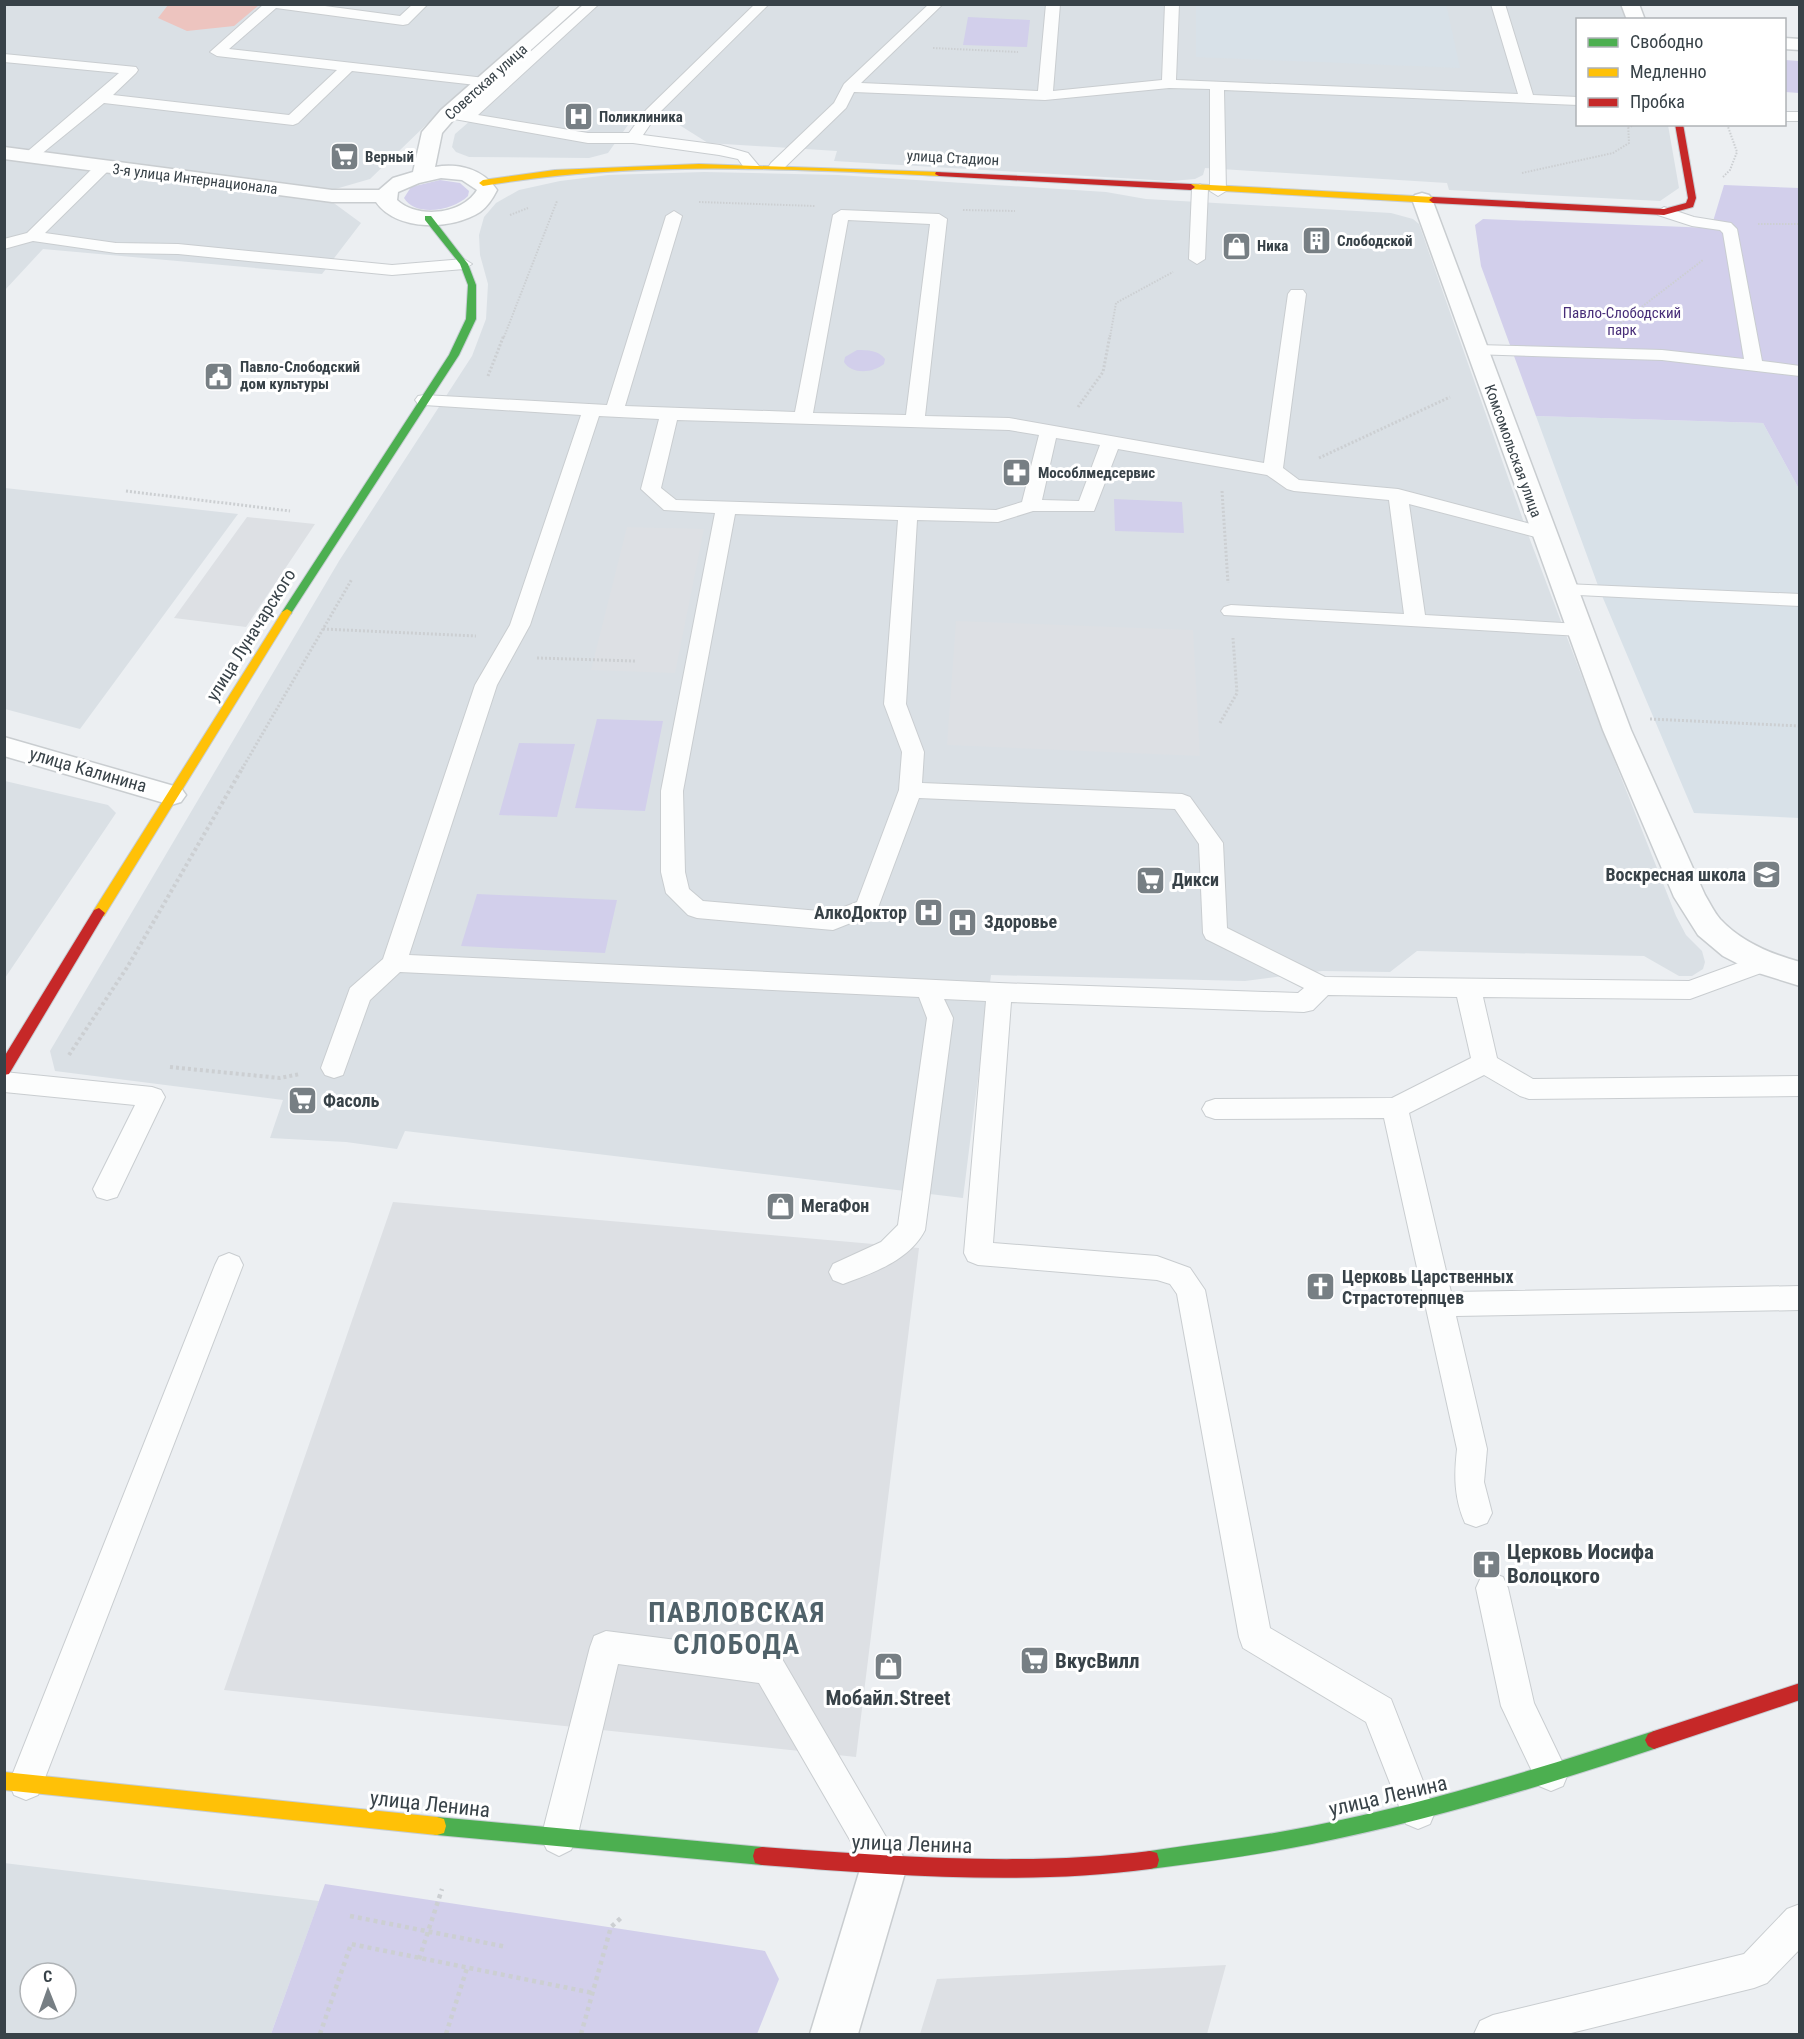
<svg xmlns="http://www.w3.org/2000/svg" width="1804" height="2039" viewBox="0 0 1804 2039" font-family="'Roboto Condensed',sans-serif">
	<rect width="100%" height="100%" fill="#eceff2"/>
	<path fill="#dae0e5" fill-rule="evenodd" d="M1621,4L1628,19L1578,20V124L1668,125L1679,188L1660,201L1449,190L1447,183L1205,168L1203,175L1195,179L1171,181L834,161L837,151L708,143L665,116L638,111L608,153L589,158L469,157L456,152L452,147L455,134L493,101L483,98L482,95L583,5Z
		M4,5H558L458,94L370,179L332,190L65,157L5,146Z
		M5,155L331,201L361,223L322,274L43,249L5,290Z
		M704,172L838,175L1106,192L1146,199L1391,213L1413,219L1419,224L1529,537L1601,727L1676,916L1686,935L1702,951L1705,962L1703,969L1692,976H1679L1644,956L1417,951L1390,972L1322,971L1245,981L991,975L963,1198L405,1131L397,1149L346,1142L270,1138L283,1100L55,1071L50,1051L339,561L472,356L486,319L488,284L480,255L479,235L484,217L496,203L519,190L560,181L608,175Z
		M5,488L238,514L80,729L5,709Z
		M5,781L108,805L116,813L5,978Z
		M4,1863L319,1901L271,2034H5ZM30,1973H66V2009H30Z"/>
	<path fill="#d8e1e8" d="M1446,4L1460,68L1196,57V5Z
		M1536,416L1763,423L1799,489V818L1694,813L1600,591Z"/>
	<path fill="#d2cfeb" d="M968,17L1030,20L1027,47L963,45Z
		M1785,60L1799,61V93L1785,92Z
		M440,180L460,183L469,191L468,196C454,210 416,218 404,198L411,187Z
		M1724,185L1799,188V489L1763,423L1536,416L1481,266L1475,225L1483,219L1711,228Z
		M857,350C868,350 878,350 885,359L884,364C873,373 852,375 844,362L845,357Z
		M1114,499L1182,502L1184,533L1115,531Z
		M597,719L663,721L645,811L575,808Z
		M519,743L575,744L557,817L499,815Z
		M477,894L617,900L605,953L461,946Z
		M325,1884L765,1951L779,1979L757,2034H271Z"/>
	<path fill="#dde0e4" d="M247,517L315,524L246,627L174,618Z
		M627,527L704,529L675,673L591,670Z
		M956,621L1193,630L1200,756L947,745Z
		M393,1202L919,1248L856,1757L224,1690Z
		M1226,1965L1207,2034H920L937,1979Z"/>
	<path fill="#edc4bf" d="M168,5V4L259,5L234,26L187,31L158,18Z"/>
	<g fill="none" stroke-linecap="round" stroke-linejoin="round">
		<defs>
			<path id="lane" d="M264,4H310L400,16L413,4H428L408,24L403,25L276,8L229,49L485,78L492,82L485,86L352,71L298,123L293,125L104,103L34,160L29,162L21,157L119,73L4,62V54L136,67L138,70L136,73L113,95L289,115L337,70L217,56L210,52Z
				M584,4H599L478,115L588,133H629L646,110L755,4H769L656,116L643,135L720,145L748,153L759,166L757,169H745L738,159L719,155L633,143H588L443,117L441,114L443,111L463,112Z
				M929,4H943L861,83L1038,91L1046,4H1060L1053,91L1162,80L1165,4H1179L1176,80L1518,94L1491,4H1505L1533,95L1578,97V105L1224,90L1226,191L1218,196L1210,191V89L1169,88L1045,100L854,92L846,108L783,169H771L769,166L771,163L834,103L844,84Z
				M1784,112H1800V121H1784Z
				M103,162L111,167L109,170L45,233L116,243L178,244L392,265L464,259L472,264L464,269L392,275L178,254L116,253L33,241L4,249V239L27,233L97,164Z
				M1200,184L1208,189L1205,259L1197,264L1189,259L1192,189Z
				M1664,207L1694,217L1731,223L1737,229L1762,361L1800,366V376L1662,360L1471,354L1468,350L1471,346L1477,345L1662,350L1744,359L1723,233L1720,230L1692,226L1658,215L1656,212Z
				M841,210L939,214L947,219L925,416L1009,418L1264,463L1288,294L1291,290H1303L1306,294L1283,468L1299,480L1398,489L1550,529L1553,533L1550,537L1543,539L1409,504L1425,615L1580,624L1587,625L1590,630L1587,635L1580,636L1224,615L1221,611L1224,607L1231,605L1404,614L1389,500L1294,491L1287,489L1267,475L1118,449L1094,511H1033L998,522L917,520L906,704L924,752L922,783L1182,794L1190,797L1223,843L1227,928L1325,977L1689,981L1763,954L1772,957L1775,963L1772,969L1690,999L1483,997L1497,1058L1533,1079L1800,1076V1096L1529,1099L1520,1096L1484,1075L1409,1113L1451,1292L1800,1286V1310L1456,1316L1487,1449L1484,1482L1492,1513L1487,1523L1476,1527L1465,1523C1454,1498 1454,1475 1457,1449L1384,1118L1215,1119L1206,1116L1202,1109L1206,1102L1215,1099L1392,1098L1471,1058L1457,997L1328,995L1313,1010L1304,1012L1011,1002L993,1243L1157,1256L1190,1268L1205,1290L1270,1628L1391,1699L1435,1812L1430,1824L1418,1829L1406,1824L1366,1722L1243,1648L1239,1637L1177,1294L1170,1284L1157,1280L978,1265L968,1261L964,1253L986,1001L944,999L953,1018L925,1230C910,1260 873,1273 843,1284L833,1280L829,1272L833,1264L881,1242L898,1225L927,1018L919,997L400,972L370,1000L343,1075L334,1078L325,1075L321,1068L350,988L383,959L475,685L510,625L581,415L424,405L418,404L415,400L418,396L424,395L607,405L666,216L674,211L682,216L625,406L795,412L833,215ZM848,220L930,224L906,415L813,413ZM599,416L659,419L641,489L664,510L715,513L661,791V872L666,893L688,915L697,918L833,930L876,913L919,798L1175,809L1199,844L1203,933L1206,939L1304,988L1298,993L999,983L409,955L497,685L530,625ZM677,420L1009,430L1039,435L1022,502L996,510L676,500L661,488ZM1056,438L1100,445L1079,501L1042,500ZM735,514L898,520L884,704L902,752L899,790L857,902L831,912L703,901L689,889L685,872L683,791Z
				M1565,584L1800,594V606L1558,594L1555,590L1558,586Z
				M4,1072L152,1087L161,1090L165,1097L117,1197L107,1200L97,1197L93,1189L135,1105L4,1092Z
				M229,1253L239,1257L243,1265L43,1783L38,1795L26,1800L14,1795L9,1783L215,1265L219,1257Z
				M1492,1573L1503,1577L1508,1588L1534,1703L1568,1774L1563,1786L1551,1791L1539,1786L1501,1706L1476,1588L1481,1577Z
				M606,1631L769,1652L781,1657L896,1854L902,1866L896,1878L884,1884L872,1878L759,1683L618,1664L577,1838L571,1850L559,1856L547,1850L541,1838L590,1647L594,1636Z
				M1800,1904V1949L1767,1983L1754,1988L1567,2034H1474L1480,2021L1493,2015L1744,1954L1787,1909Z"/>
			<path id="street" d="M562,4H582L455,118L442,133L435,167C459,163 483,169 497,190C493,198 488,206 480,212C452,230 397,232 376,202H332L4,159V147L332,190H379L393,178L413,172L422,132L441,110ZM441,178L462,180L477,190C462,215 417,219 397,200L398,192L419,183Z
				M1621,4H1639L1645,20H1627Z
				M1784,38L1800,39V50L1784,49Z
				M1422,193L1429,195L1432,199L1631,730L1705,895C1710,903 1714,912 1720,919C1741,942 1771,954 1800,962V986L1752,971L1723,956L1698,935L1674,897L1603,730L1412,199L1415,195Z
				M4,737L181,788L186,795L181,802L171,805L4,756Z
				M884,1843L900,1850L907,1866L858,2034H810L861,1866L868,1850Z"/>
			<path id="fast" d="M425,216H431L468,264L476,285V319L459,355L292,612L291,614H283L282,612L449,355L466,319L468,285L460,264L425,220Z
				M1654,1731L1660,1734L1663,1740L1660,1746L1654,1749C1542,1786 1428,1821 1312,1844C1258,1855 1204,1862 1150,1869L1143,1867L1141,1860L1143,1853L1150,1851C1204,1843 1258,1837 1312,1826C1428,1803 1541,1768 1654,1731Z
				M437,1817L762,1847L769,1849L771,1856L769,1863L762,1865L437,1835L430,1833L428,1826L430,1819Z"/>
			<path id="slow" d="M699,164L939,172L943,174L939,176C787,169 634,160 483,186L479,183L483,180L555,170Z
				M1191,184L1433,197L1437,200L1433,203L1188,189V185Z
				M287,609L292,612L104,916H94L93,913L94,910L282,612Z
				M4,1772L437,1817L444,1819L446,1826L444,1833L437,1835L4,1790Z"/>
			<path id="jam" d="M1675,124H1683L1696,198L1693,207L1664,215L1433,203L1429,200L1433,197L1664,209L1686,203L1688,198Z
				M936,172L1191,184L1195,187L1191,190L939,176L935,174Z
				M99,908L105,913L9,1074L4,1075V1057L94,910Z
				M1800,1683V1700L1654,1749L1648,1746L1645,1740L1648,1734L1654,1731Z
				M762,1847C890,1856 1022,1867 1150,1851L1157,1853L1159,1860L1157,1867L1150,1869C1022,1886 890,1875 762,1865L755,1863L753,1856L755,1849Z"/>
		</defs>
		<use href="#lane" stroke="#c9cdd0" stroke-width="2"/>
		<use href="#street" stroke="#c9cdd0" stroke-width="3"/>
		<use href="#fast" stroke="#c6cdd3" stroke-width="2"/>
		<use href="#slow" stroke="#c6cdd3" stroke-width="2"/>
		<use href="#jam" stroke="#c6cdd3" stroke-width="2"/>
		<path stroke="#cccfd2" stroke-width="2" stroke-dasharray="1.5 1.5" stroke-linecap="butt" d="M933,48L1018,52
			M1628,128L1635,124
			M1522,173L1613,153L1629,143L1628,124
			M1723,177L1730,170L1737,152L1727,124
			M699,202L815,206
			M963,210L1015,211
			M510,215L528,208
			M1758,224H1800
			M1618,325L1703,260
			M504,337L557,201
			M1110,337L1116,303L1173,272"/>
		<path stroke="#cccfd2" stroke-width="3" stroke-dasharray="2 2" stroke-linecap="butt" d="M488,376L504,335
			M1078,407L1103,372L1110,335
			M1319,458L1450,397
			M126,491L290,511
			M1222,491L1228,583
			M323,629L476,636
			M537,658L635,661
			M1650,719L1800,726
			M1220,723L1237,693L1233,638
			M242,769L352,579"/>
		<path stroke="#cccfd2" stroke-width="4" stroke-dasharray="3 3" stroke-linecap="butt" d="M69,1055L128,966L243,767
			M170,1067L280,1078L300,1074"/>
		<path stroke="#cccfd2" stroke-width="4.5" stroke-dasharray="4 4" stroke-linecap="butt" d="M350,1916L507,1947
			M419,1959L442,1889
			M320,2034L351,1944L593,1993
			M446,2034L467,1968
			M581,2034L611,1927L622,1917"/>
		<use href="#lane" fill="#fcfdfd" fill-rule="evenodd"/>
		<use href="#street" fill="#fcfdfd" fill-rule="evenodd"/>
		<use href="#fast" fill="#4caf50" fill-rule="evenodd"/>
		<use href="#slow" fill="#ffc107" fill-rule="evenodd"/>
		<use href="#jam" fill="#c62828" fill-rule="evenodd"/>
	</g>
	<defs>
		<symbol id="hospital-square" viewBox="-11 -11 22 22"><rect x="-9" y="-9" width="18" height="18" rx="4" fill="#777f84" stroke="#fff"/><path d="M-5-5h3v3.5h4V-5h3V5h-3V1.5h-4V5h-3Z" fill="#fff"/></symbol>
		<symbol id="supermarket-square" viewBox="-11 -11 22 22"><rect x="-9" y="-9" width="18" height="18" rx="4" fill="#777f84" stroke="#fff"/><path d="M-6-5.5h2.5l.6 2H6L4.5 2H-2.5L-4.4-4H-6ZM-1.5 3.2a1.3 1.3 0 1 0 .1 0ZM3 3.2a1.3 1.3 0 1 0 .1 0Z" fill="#fff"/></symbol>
		<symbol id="building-square" viewBox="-11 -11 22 22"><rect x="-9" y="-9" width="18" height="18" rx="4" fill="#777f84" stroke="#fff"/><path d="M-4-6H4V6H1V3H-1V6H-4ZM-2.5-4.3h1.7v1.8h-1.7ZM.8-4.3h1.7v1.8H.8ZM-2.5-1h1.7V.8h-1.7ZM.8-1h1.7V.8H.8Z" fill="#fff"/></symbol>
		<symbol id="shop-square" viewBox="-11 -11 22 22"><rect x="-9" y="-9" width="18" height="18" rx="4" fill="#777f84" stroke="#fff"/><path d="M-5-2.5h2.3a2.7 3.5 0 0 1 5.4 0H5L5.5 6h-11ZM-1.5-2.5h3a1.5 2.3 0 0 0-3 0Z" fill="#fff"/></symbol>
		<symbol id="civic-square" viewBox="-11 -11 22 22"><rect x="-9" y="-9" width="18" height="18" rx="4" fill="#777f84" stroke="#fff"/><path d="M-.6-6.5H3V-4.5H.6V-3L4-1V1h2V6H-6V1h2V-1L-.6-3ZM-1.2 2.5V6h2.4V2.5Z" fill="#fff"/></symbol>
		<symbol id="pharmacy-square" viewBox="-11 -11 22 22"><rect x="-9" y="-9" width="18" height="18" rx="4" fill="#777f84" stroke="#fff"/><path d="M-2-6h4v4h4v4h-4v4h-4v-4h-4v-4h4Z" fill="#fff"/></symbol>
		<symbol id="school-square" viewBox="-11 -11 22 22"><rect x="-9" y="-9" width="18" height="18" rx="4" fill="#777f84" stroke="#fff"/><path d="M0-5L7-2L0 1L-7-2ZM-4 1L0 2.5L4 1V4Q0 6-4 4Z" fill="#fff"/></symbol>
		<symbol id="church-square" viewBox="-11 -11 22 22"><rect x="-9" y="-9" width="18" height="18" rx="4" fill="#777f84" stroke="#fff"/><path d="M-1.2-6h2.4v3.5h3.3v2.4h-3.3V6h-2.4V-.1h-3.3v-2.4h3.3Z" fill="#fff"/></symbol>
	</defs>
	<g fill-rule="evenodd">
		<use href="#hospital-square" x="562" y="100" width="33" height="33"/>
		<use href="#supermarket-square" x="328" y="140" width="33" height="33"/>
		<use href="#building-square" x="1300" y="224" width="33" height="33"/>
		<use href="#shop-square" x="1220" y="230" width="33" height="33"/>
		<use href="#civic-square" x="202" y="360" width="33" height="33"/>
		<use href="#pharmacy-square" x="1000" y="456" width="33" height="33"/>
		<use href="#school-square" x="1750" y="858" width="33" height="33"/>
		<use href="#supermarket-square" x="1134" y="864" width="33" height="33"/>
		<use href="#hospital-square" x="912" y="896" width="33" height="33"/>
		<use href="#hospital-square" x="946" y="906" width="33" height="33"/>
		<use href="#supermarket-square" x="286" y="1084" width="33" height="33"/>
		<use href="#shop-square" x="764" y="1190" width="33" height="33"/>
		<use href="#church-square" x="1304" y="1270" width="33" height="33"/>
		<use href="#church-square" x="1470" y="1548" width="33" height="33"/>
		<use href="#supermarket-square" x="1018" y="1644" width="33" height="33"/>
		<use href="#shop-square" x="872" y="1650" width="33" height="33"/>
	</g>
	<g text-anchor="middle" stroke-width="6" stroke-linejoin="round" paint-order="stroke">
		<g font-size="15" fill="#384248" stroke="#fff">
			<text transform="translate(486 82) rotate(-42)" y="5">Советская улица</text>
			<text transform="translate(953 158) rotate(3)" y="5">улица Стадион</text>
			<text transform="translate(195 179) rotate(7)" y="5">3-я улица Интернационала</text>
			<text transform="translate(1513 451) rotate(70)" y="5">Комсомольская улица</text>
		</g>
		<g font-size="15" font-weight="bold" fill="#384248" stroke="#fff" text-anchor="start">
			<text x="599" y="122">Поликлиника</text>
			<text x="365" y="162">Верный</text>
			<text x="1337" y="246">Слободской</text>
			<text x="1257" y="251">Ника</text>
			<text x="240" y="372">Павло-Слободский<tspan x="240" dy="17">дом культуры</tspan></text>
			<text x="1038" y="478">Мособлмедсервис</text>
		</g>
		<g font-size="15" fill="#472d78" stroke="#fff">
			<text x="1622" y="318">Павло-Слободский<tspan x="1622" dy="17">парк</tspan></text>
		</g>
		<g font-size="18" fill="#384248" stroke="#fff">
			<text transform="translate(251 635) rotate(-58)" y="6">улица Луначарского</text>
			<text transform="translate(88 770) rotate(16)" y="6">улица Калинина</text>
		</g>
		<g font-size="18" font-weight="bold" fill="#384248" stroke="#fff" text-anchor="start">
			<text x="1746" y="881" text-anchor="end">Воскресная школа</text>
			<text x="1172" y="886">Дикси</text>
			<text x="907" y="919" text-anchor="end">АлкоДоктор</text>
			<text x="984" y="928">Здоровье</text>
			<text x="323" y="1107">Фасоль</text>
			<text x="801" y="1212">МегаФон</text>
			<text x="1342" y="1283">Церковь Царственных<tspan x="1342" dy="21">Страстотерпцев</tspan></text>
		</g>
		<g font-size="21" font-weight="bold" fill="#384248" stroke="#fff" text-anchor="start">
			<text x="1507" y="1559">Церковь Иосифа<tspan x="1507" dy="24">Волоцкого</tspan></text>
			<text x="1055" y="1668">ВкусВилл</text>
			<text x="888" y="1705" text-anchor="middle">Мобайл.Street</text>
		</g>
		<g font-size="21" fill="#384248" stroke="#fff">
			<text transform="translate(1388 1796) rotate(-13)" y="7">улица Ленина</text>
			<text transform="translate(430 1804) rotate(6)" y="7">улица Ленина</text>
			<text transform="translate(912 1844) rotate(2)" y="7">улица Ленина</text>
		</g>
		<g font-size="28" font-weight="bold" letter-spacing="1.5" fill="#50626a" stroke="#fff">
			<text x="737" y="1622">ПАВЛОВСКАЯ<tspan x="737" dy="32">СЛОБОДА</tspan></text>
		</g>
	</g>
	<rect width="1804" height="2039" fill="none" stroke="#384248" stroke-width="12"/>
	<rect x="1576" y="18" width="210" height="108" fill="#ffffff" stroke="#afb3b6" stroke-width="1.5"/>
	<rect x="1588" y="38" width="30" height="9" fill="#4caf50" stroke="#afb3b6" stroke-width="1.5"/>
	<text x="1630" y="48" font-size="18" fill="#384248">Свободно</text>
	<rect x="1588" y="68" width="30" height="9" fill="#ffc107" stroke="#afb3b6" stroke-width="1.5"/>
	<text x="1630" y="78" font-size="18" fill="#384248">Медленно</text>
	<rect x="1588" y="98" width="30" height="9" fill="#c62828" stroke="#afb3b6" stroke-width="1.5"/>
	<text x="1630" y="108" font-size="18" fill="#384248">Пробка</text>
	<g transform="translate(48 1991) rotate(359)"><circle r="28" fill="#ffffff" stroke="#afb3b6" stroke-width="1.5"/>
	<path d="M0-4.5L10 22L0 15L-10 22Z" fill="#777f84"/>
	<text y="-9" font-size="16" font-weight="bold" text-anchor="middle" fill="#384248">С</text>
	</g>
</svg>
